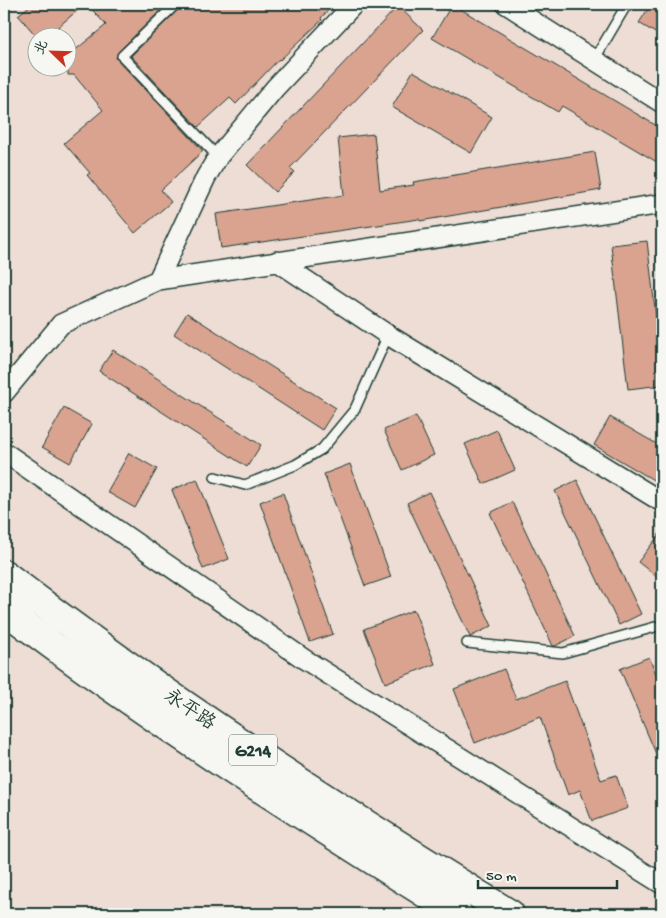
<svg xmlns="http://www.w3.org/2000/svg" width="666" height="918" viewBox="0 0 666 918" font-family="'Gochi Hand','LXGW WenKai TC',sans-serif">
	<rect width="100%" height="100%" fill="#edddd5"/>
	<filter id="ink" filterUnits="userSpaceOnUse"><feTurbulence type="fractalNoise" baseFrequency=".02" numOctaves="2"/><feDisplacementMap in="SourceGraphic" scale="10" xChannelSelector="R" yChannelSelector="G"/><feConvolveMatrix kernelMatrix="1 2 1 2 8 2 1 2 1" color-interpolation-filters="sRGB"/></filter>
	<g filter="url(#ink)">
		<path fill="#d9a390" stroke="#1f3d34" d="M32,4H85L45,38H38L18,15Z
			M87,4H167L118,52L116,58L203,151L161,190L171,202L135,233L87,175L90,173L64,143L103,110L74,75H68V56L106,25Z
			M182,4H334L321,18L322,20L280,60L279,59L236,104L230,98L198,127L131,56L180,8Z
			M452,4L662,129V165L562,106L558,112L432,38Z
			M651,4H662V37L639,23Z
			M398,6L423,30L290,168L295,172L275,192L247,165Z
			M413,71L492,117L471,153L392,107Z
			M374,134L380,190L414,185L413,182L595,152L601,190L420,221L419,219L221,248L216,214L344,195L338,138Z
			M647,241L662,367V385L628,389L611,245Z
			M187,313L336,408L322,430L174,334Z
			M113,350L261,445L247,467L99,371Z
			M64,408L92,424L70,463L42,447Z
			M416,416L434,455L402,470L384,430Z
			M610,417L662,447V485L594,445Z
			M497,430L515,470L483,484L465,444Z
			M129,453L157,469L135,508L107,492Z
			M350,464L391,577L365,586L324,474Z
			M197,479L229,559L203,569L172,490Z
			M577,480L641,614L619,625L555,491Z
			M429,492L492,626L470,637L407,503Z
			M283,493L333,634L310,642L260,502Z
			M512,502L575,636L555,646H553L490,513Z
			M662,531V581L638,562Z
			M414,610L435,664L385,683L364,629Z
			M649,657L662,688V768L620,669Z
			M504,669L516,699L565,681L601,780L616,775L628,808L592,821L580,790L568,795L540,717L475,743L454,689Z"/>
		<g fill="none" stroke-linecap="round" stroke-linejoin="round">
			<defs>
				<path id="service" d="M176,4L122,56L218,157
					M594,60L627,4
					M215,477L245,485L295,465L322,449L355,409L388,335
					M467,643L563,653L662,625"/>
				<path id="minor" d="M506,4L662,103
					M277,261L388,335L662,502
					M158,280L206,177L218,157L275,88L354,4
					M4,393L61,324L158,280L662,204
					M4,452L304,659L662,884"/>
				<path id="trunk" d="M4,574C165,698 337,808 510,914
					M4,609C149,720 304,817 458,914"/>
			</defs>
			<use href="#service" stroke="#1f3d34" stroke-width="12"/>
			<use href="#minor" stroke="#1f3d34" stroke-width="22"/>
			<use href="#trunk" stroke="#1f3d34" stroke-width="31"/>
			<use href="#service" stroke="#f6f6f2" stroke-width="9"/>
			<use href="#minor" stroke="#f6f6f2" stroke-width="19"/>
			<use href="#trunk" stroke="#f6f6f2" stroke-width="28"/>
		</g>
	</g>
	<g text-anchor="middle" stroke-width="4.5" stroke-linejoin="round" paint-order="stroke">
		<rect fill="#f6f6f2" stroke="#60746d" stroke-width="1" x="229" y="734.5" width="48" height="31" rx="4"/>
		<g font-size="18" font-weight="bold" fill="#1f3d34">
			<text x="253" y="756">G214</text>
		</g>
		<g font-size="19" fill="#1f3d34" stroke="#f6f6f2">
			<text transform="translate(191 708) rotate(34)" y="7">永平路</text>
		</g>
	</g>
	<rect width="666" height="918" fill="none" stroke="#f6f6f2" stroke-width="20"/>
	<rect x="10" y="10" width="646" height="898" fill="none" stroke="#1f3d34" stroke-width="2" filter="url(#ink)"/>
	<g transform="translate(52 52) rotate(293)"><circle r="24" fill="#f6f6f2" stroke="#a0aca6"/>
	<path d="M0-4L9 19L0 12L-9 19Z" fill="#c8321e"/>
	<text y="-8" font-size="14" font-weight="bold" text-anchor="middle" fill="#1f3d34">北</text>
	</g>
	<path d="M478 880v8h139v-8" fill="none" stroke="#1f3d34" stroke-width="2.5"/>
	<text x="486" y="880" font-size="15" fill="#1f3d34" stroke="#f6f6f2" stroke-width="4" paint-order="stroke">50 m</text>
</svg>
